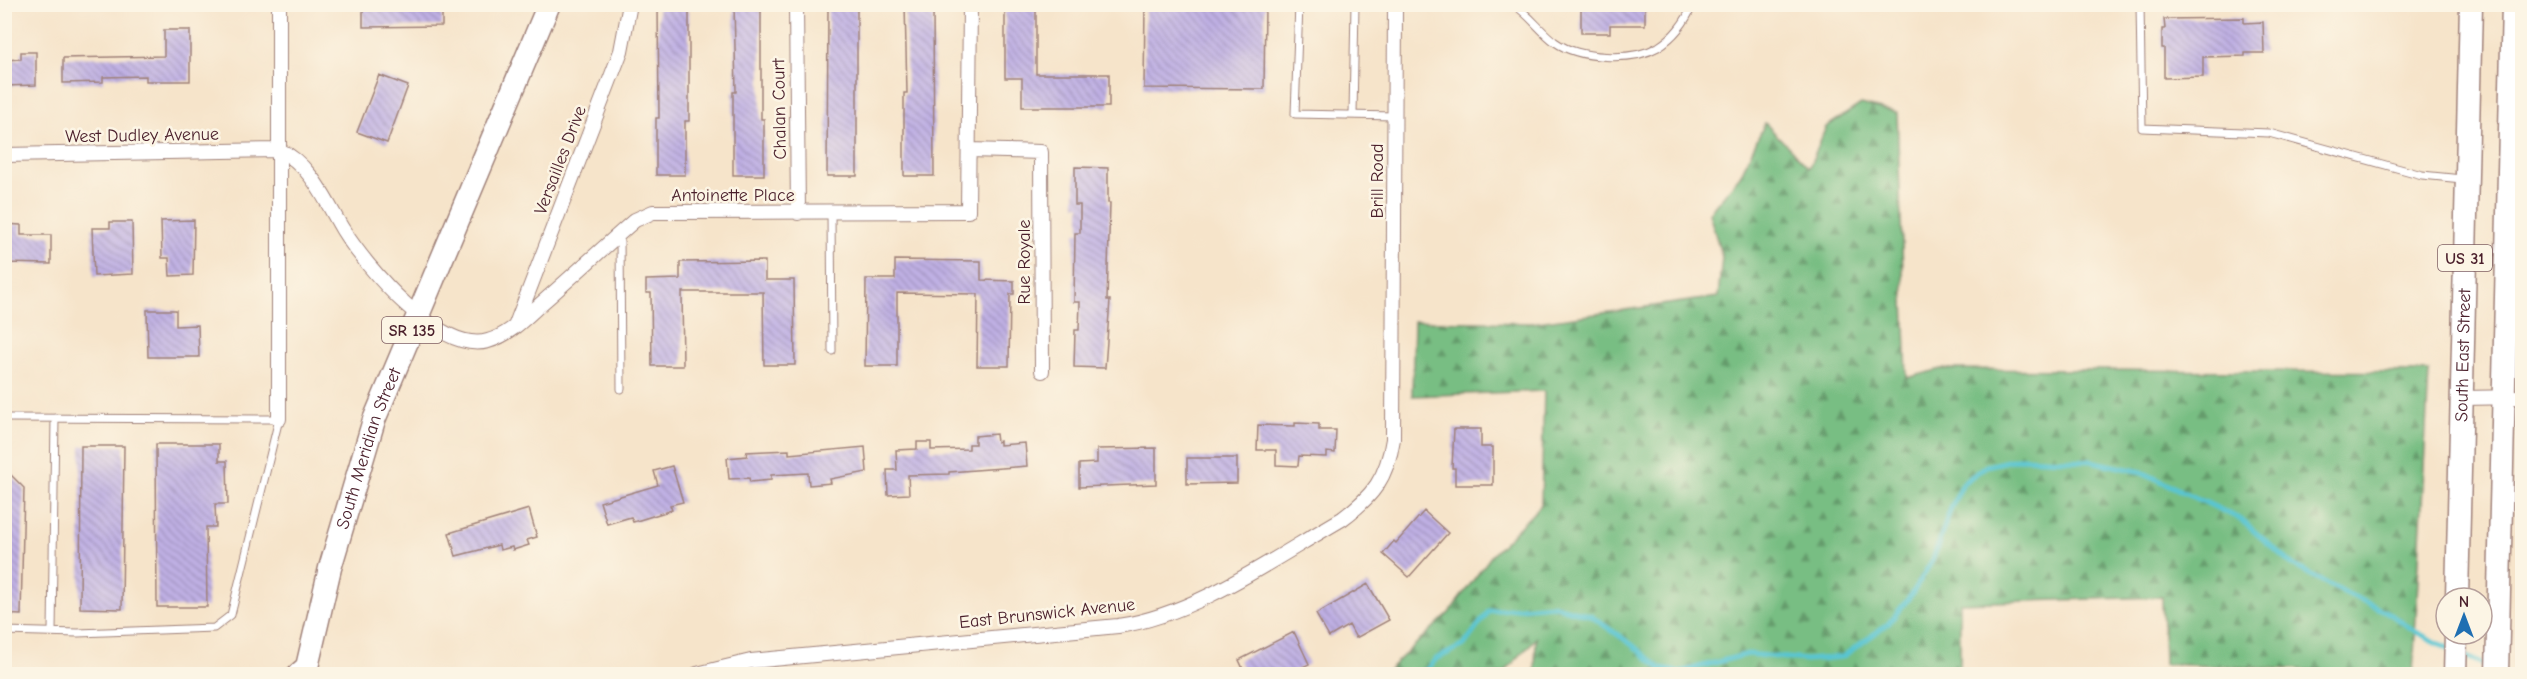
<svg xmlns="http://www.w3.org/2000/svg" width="2527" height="679" viewBox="0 0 2527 679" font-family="'Comic Neue',sans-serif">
	<defs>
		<pattern id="forest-firs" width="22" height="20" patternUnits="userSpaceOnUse" patternTransform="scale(1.5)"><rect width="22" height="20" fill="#78be83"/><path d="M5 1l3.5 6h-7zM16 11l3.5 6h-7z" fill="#649a6b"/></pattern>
		<pattern id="building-back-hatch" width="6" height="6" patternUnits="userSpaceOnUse" patternTransform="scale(1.5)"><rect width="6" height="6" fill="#bfb0e4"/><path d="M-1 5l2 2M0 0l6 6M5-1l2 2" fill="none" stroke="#9d8fb9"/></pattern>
	</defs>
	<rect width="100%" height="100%" fill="#fcf5e5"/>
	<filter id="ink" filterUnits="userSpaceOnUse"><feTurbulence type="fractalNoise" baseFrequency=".0167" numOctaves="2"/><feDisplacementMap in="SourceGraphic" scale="12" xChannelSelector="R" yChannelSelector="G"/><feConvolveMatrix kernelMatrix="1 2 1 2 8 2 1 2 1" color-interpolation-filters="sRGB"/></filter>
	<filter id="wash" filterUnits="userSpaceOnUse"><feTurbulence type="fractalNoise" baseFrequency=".008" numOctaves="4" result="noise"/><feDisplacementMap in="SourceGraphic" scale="24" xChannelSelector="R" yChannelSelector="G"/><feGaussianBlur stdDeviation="1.35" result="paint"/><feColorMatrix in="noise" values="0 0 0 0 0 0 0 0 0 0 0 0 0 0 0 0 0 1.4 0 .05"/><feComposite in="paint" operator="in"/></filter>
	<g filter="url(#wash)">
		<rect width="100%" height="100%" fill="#f6e4ca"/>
		<path fill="url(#forest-firs)" stroke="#616e57" stroke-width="1.5" d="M1861,104L1897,113L1907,378L1941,369L2429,372L2413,674L2164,664L2162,597L1960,603V674H1535L1536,638L1503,674H1384L1449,613L1492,555L1541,505L1544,391L1412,396L1414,321L1531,323L1718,297L1722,257L1709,213L1740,176L1765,123L1809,168L1826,127Z"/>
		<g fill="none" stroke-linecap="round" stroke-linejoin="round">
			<path stroke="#59c5d2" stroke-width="5" d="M2461,654L2490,668
				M1423,674L1436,659L1464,645L1489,611L1552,605L1591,616L1631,644L1661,669L1680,672L1748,654L1806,660L1842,657L1888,624L1912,594L1933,559L1951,508L1963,483L1986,466L2021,458L2091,461L2142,472L2240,519L2293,565L2335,588L2385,611L2418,633L2450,649"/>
		</g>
		<g id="blocks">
			<path fill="url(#building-back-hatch)" d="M363,4H442V26L363,27Z
				M658,4H686V11H689V121H685V175H656V118H659Z
				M734,4H761V119H764V175H733V92H736Z
				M828,4H857V176H827Z
				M905,4H933L934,176H904V93H907Z
				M1005,4H1036V74H1109V107H1022V78H1005Z
				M1145,4H1265L1264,89L1144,88Z
				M1581,4H1645V25H1610V33H1581Z
				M2244,18V23L2263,22L2264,53H2245V56L2203,57V77L2164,78V48H2162V29H2165L2164,19Z
				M164,30H190V81H146V76L103,77V82L63,83V58L164,56Z
				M21,52H36V85L4,86V60L21,59Z
				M379,75L408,86L387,143L357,132Z
				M1075,167L1108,168V203H1110L1107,300H1110L1105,368L1074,367L1075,330H1079L1080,302H1074L1075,233H1080V205H1075Z
				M194,220L193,275L170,276L169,258H162L161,221Z
				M110,222H132L133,274L94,276L92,228H110Z
				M4,224L21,225V235H51V264L4,263Z
				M895,260L981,261V280L1014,281V294H1010L1009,366H977L978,294L897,293V366H865L866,279H895Z
				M765,261V280H794L795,365H764L763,292H682L683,366H652L651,293H646V280L680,279V262Z
				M147,310H176V326L198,325L199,357H148Z
				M1295,423L1319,424V430H1336L1335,453L1327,452V457L1299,456L1298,466L1276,465V450H1257L1258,425L1295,426Z
				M1454,429H1481V447H1493V485H1455V468H1452Z
				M996,434L997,442L1000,441V445L1025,443L1027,466L949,472V474L908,475L909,494L888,495L887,470H897L896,450L917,449V442H931V450L969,449V444H975V436Z
				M156,444H219V461H227L228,504H215L216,527H206L207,607H157Z
				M81,446H124L122,609L80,608Z
				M865,447L867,472L830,479L831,483L809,485L808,473L771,475V480L750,482L749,478L729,479L727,458L747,456L746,452L789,450V454Z
				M1156,448V484L1079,487V464L1097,463V449Z
				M1187,458H1237V483L1187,484Z
				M672,466L683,502L670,505L672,510L633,522L631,517L607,524L600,502L658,485L654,471Z
				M4,468L24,488L21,615L4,614Z
				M529,509L537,537L527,540L529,545L513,550L512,547L500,550L499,545L456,556L449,533Z
				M1424,511L1448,533L1409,577L1383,554L1394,541L1396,543Z
				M1368,584L1389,620L1356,638L1349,625L1329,637L1316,614Z
				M1294,632L1309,664L1287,675H1246L1239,660Z"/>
		</g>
	</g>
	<g filter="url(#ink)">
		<use href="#blocks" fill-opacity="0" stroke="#a0827a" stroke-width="1.5"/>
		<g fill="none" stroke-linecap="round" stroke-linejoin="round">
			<defs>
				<path id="service" d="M1299,4L1295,114L1395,116
					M1513,4C1529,14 1540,31 1555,42C1579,59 1632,62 1658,47C1674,37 1686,21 1693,4
					M2140,4L2142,128L2269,133L2422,175L2462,179
					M1353,115L1355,4
					M831,212L832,351
					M620,235L621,389
					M4,418L279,419L231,615L214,628L78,633L4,631
					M52,632L55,418"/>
				<path id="minor" d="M796,4L798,213
					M969,150L1041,152L1042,371
					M4,155L279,150C311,164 326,202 343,230C366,267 440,355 488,341C510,335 527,316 543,302C574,275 604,247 635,220L653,212L968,211L970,4
					M516,324L621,51L630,4
					M2461,398L2522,397
					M279,419V4
					M697,674L751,661L1118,626C1195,615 1274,558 1342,519C1373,496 1387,478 1393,439L1395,4"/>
				<g id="primary">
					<path id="s1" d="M2457,598L2471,4"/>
					<path id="s2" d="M299,674L307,667L330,568L374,420L549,4"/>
					<path d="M2455,674L2456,634"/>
					<path d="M2497,674L2513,4"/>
				</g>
			</defs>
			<use href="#service" stroke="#a0827a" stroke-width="9"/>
			<use href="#minor" stroke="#a0827a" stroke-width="16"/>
			<use href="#primary" stroke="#a0827a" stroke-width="25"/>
			<use href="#service" stroke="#fff" stroke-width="7"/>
			<use href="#minor" stroke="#fff" stroke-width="14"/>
			<use href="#primary" stroke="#fff" stroke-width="22"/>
		</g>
	</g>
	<g text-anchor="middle" stroke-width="5" stroke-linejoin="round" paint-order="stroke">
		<g fill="#fcf5e5" stroke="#7f5f63" stroke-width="1.5">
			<rect x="2438" y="245" width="54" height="26" rx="4.5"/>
			<rect x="382" y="317" width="60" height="26" rx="4.5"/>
		</g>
		<g font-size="16" font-weight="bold" fill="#4a1f2b">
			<text x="2465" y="264">US 31</text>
			<text x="412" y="336">SR 135</text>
		</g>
		<g font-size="18" fill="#4a1f2b" stroke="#fcf5e5">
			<text transform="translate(779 109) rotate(-91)" y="6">Chalan Court</text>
			<text transform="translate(142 135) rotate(-1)" y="6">West Dudley Avenue</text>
			<text transform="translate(560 160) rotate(-69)" y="6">Versailles Drive</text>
			<text transform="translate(1377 181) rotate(-90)" y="6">Brill Road</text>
			<text x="733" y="201">Antoinette Place</text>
			<text transform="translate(1024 262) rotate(-90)" y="6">Rue Royale</text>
			<text dy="6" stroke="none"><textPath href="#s1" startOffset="243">South East Street</textPath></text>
			<text dy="6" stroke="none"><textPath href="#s2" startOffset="238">South Meridian Street</textPath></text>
			<text transform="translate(1047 613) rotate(-6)" y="6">East Brunswick Avenue</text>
		</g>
	</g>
	<rect width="2527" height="679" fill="none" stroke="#fcf5e5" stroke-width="24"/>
	<g transform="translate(2464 616)"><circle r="28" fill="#fcf5e5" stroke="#b59f9b" stroke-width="1.5"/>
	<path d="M0-4.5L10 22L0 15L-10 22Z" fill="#1f6fb2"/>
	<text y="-9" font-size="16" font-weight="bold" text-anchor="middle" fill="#4a1f2b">N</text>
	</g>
</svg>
